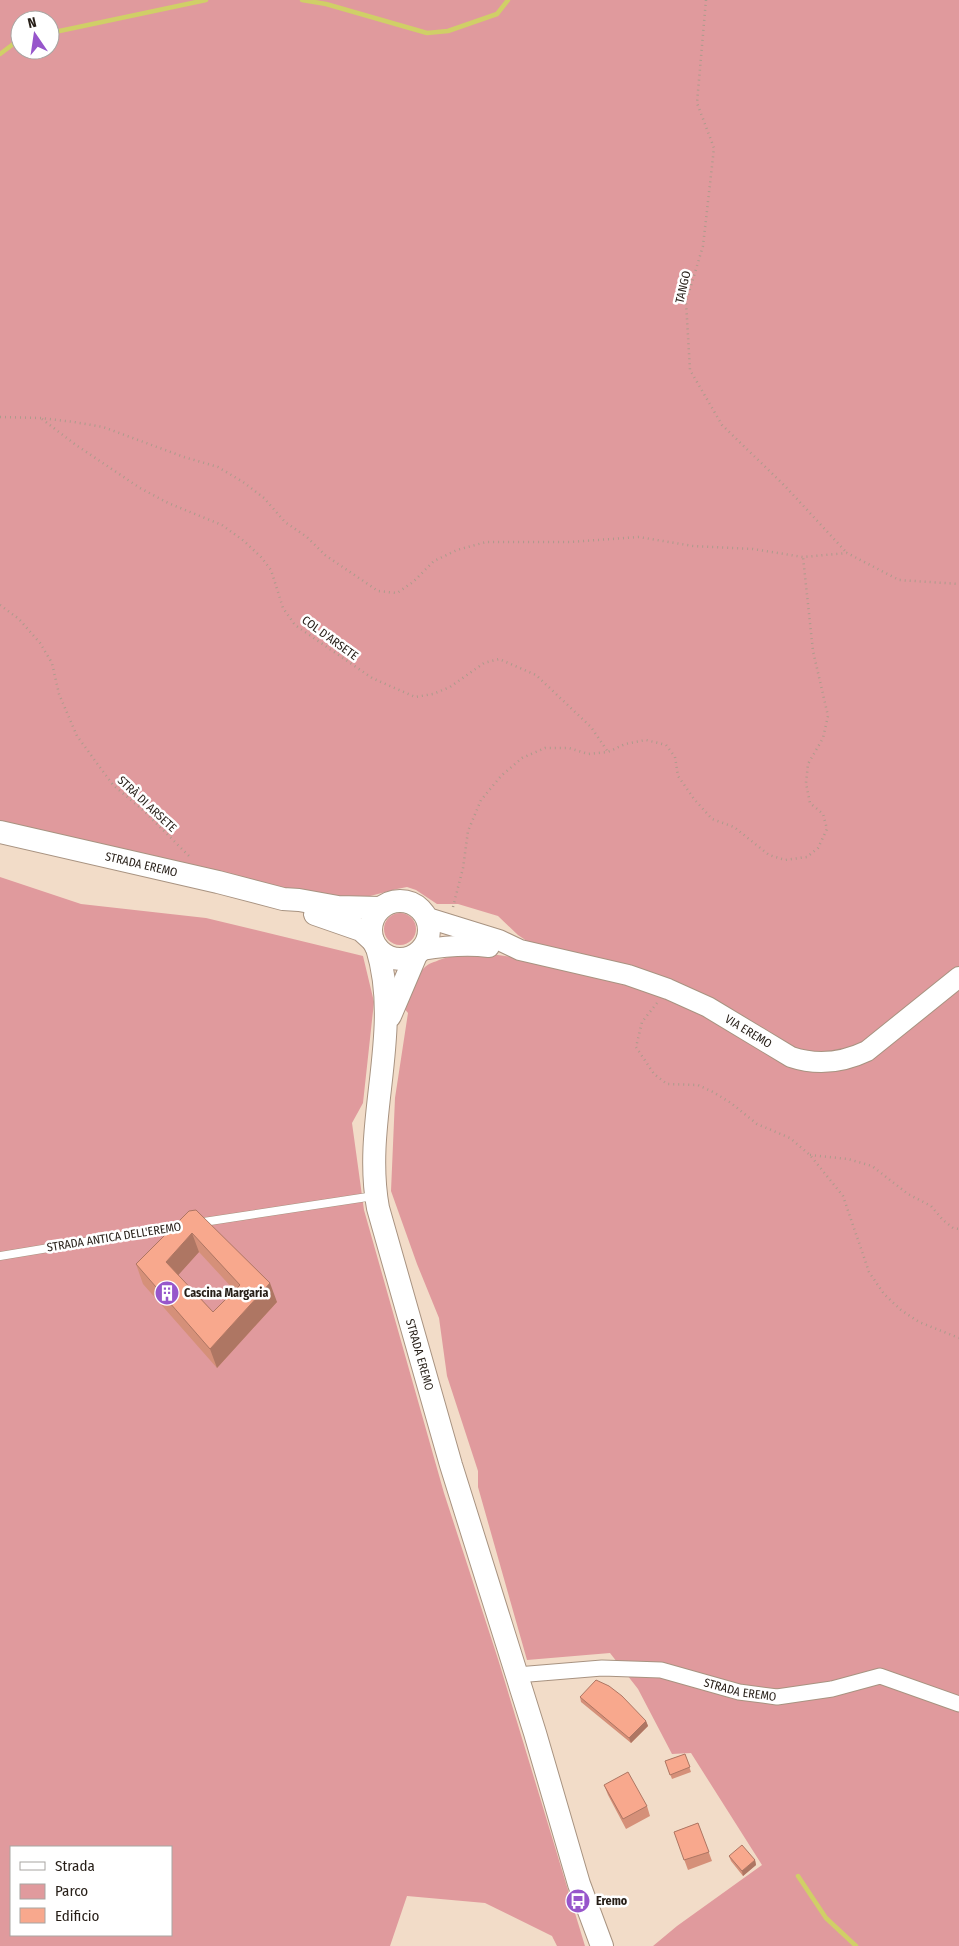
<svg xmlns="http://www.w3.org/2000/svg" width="959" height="1946" viewBox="0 0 959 1946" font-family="'Fira Sans Condensed',sans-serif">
	<rect width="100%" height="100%" fill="#f2dcc8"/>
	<path fill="#e09a9d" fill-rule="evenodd" d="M0,0H959V1946H653L677,1926L762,1865L691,1753L672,1754L638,1689L610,1653L527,1660L478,1487V1471L447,1376L439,1318L417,1264L391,1191L395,1098L408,1013L402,1006C408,992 414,977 425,967C429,963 435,962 439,960C492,940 558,973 611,979L534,946L518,935L498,916L458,904H437L416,890L407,887L397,889L351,901L302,893L0,824ZM20,20H50V50H20Z
		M0,877L81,904L206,918L363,956L374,1002L363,1103L352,1123L364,1210L444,1493L498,1659L585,1946H557L552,1936L485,1903L407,1896L390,1946H0ZM11,1847H171V1935H11Z
		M384 929a16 16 0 1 1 32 0a16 16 0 1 1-32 0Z"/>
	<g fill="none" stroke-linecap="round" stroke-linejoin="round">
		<path stroke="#d0cf67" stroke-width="4.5" d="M302,0L326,4L427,33L448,31L497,14L508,0
			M50,33L206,0
			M0,54L20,39
			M798,1876L826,1918L856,1946"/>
		<defs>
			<path id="service" d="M197,1223L374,1196
				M0,1256L181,1226"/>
			<g id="minor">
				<path id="s1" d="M517,1675L602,1668L661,1670L739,1692L777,1697L832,1689L880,1676L959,1704"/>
			</g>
			<g id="tertiary">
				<path id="s2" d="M428,918L499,940L520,950L628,975L668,989L708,1007L791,1057C818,1066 842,1063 867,1051L959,977"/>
				<path d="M422,950C445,946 466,944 489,947"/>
			</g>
			<g id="secondary">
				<path id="s3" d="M0,832L218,882L283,899L299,900L338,907L380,908"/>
				<circle cx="400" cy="930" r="29"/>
				<path d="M315,914L361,930L373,941"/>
				<path id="s4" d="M377,948C403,1033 362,1122 378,1208L451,1465L535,1733L579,1884L602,1946"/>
				<path d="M390,1016L416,955"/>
			</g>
		</defs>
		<use href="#service" stroke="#a89381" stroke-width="9"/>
		<use href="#minor" stroke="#a89381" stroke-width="17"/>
		<use href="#tertiary" stroke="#a89381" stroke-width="22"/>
		<use href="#secondary" stroke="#a89381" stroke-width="24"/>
		<path stroke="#ad9b8c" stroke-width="2.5" stroke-dasharray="1 4" stroke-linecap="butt" d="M706,0L697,103L714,148L703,246L686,302L690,370L722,425L784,485L847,553
			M0,417L41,418L74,422L103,427L184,457L218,467L243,482L264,498L285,522L307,537L325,555L378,591L397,593L413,582L434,561L457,550L486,542H570L639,537L693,546L753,549L803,557L847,553L899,580L959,584
			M42,419L76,445L140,488L168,503L222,525L244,541L261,557L271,570L283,608L295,625L372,678L415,697L433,694L450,687L484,663L499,659L536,675L591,727L608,752
			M0,605L19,619L40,643L52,663L59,694L77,736L113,785L144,811L189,856
			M453,907L463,868L468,831L481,800L501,776L522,758L545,748H569L588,754L608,752L625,744L646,740L666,745L675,757L678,776L694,799L712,819L734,827L769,855L785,860L807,857L818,848L827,829L823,814L810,803L806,783L808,764L823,738L828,716L813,651L803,557
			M657,1003L642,1022L636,1047L654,1074L667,1084L698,1085L713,1092L731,1103L757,1124L790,1138L810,1155L843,1196L869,1272L884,1294L901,1310L919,1322L959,1338
			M810,1155L848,1159L872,1166L908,1194L931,1206L943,1220L953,1228L959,1229"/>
		<use href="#service" stroke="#fff" stroke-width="8"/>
		<use href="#minor" stroke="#fff" stroke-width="15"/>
		<use href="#tertiary" stroke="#fff" stroke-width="20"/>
		<use href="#secondary" stroke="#fff" stroke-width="22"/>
	</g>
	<path fill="#d59079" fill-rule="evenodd" d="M189,1211L277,1302L217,1368L143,1284L136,1264ZM199,1252L235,1291L213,1312L178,1275Z
		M580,1697L646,1721L648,1726L631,1743L581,1702Z
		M685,1754L691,1772L672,1779L665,1761Z
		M604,1785L647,1806L650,1816L626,1829L608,1795Z
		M698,1823L712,1861L688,1870L674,1832Z
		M729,1856L755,1860L756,1865L743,1876L731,1861Z"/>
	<path fill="#ae7663" d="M192,1233L199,1252L173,1281L166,1262Z
		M270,1283L277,1302L217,1368L210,1349Z
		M646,1721L648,1726L631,1743L629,1738Z
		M755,1860L756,1865L743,1876L742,1871Z"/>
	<path fill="#f8a88d" stroke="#ae7663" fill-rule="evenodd" d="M196,1210L270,1283L210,1349L136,1264L189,1211ZM192,1233L240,1285L213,1312L166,1262Z
		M596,1680L609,1686L622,1696L646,1721L629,1738L580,1697Z
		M685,1754L690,1767L670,1775L665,1761Z
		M628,1772L647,1806L623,1819L604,1785Z
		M698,1823L709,1852L684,1860L674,1832Z
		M742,1845L755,1860L742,1871L729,1856Z"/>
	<defs>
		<symbol id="building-disc" viewBox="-11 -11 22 22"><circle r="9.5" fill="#9756cb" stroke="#fff"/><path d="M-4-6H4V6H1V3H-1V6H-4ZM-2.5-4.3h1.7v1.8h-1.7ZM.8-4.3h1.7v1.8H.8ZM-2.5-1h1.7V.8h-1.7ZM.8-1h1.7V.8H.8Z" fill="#fff"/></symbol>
		<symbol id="bus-disc" viewBox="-11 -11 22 22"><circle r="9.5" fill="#9756cb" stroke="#fff"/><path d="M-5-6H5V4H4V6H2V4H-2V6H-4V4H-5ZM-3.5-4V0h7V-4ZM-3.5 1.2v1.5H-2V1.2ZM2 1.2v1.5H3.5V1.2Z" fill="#fff"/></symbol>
	</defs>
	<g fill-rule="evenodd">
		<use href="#building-disc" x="153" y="1279" width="28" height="28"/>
		<use href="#bus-disc" x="564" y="1887" width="28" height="28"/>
	</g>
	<g text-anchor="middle" stroke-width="5" stroke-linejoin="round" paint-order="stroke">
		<g font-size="12" fill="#261e17" stroke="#fff">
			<text transform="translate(683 287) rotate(-77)" y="4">TANGO</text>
			<text transform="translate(330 638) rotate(36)" y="4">COL D'ARSETE</text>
			<text transform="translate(147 804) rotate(43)" y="4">STRÀ DI ARSETE</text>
			<text dy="4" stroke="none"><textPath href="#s3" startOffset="145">STRADA EREMO</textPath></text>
			<text dy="4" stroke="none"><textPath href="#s2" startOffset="342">VIA EREMO</textPath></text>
			<text transform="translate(114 1237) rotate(-9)" y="4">STRADA ANTICA DELL'EREMO</text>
			<text dy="4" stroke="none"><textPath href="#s4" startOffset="414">STRADA EREMO</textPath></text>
			<text dy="4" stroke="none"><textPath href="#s1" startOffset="226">STRADA EREMO</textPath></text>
		</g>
		<g font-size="12" font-weight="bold" fill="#261e17" stroke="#fff" text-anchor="start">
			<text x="184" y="1297">Cascina Margaria</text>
			<text x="596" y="1905">Eremo</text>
		</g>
	</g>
	<rect x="10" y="1846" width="162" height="90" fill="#ffffff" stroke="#a8a5a2"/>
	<rect x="20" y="1862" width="25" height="8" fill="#ffffff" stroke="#a8a5a2"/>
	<text x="55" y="1871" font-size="15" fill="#261e17">Strada</text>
	<rect x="20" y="1884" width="25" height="15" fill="#e09a9d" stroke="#a8a5a2"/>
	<text x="55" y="1896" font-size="15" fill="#261e17">Parco</text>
	<rect x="20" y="1908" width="25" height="15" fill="#f8a88d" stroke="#a8a5a2"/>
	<text x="55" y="1921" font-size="15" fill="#261e17">Edificio</text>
	<g transform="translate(35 35) rotate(347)"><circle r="24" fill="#ffffff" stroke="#a8a5a2"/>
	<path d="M0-4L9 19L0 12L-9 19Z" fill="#9756cb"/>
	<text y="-8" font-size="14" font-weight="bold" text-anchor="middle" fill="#261e17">N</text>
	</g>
</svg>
